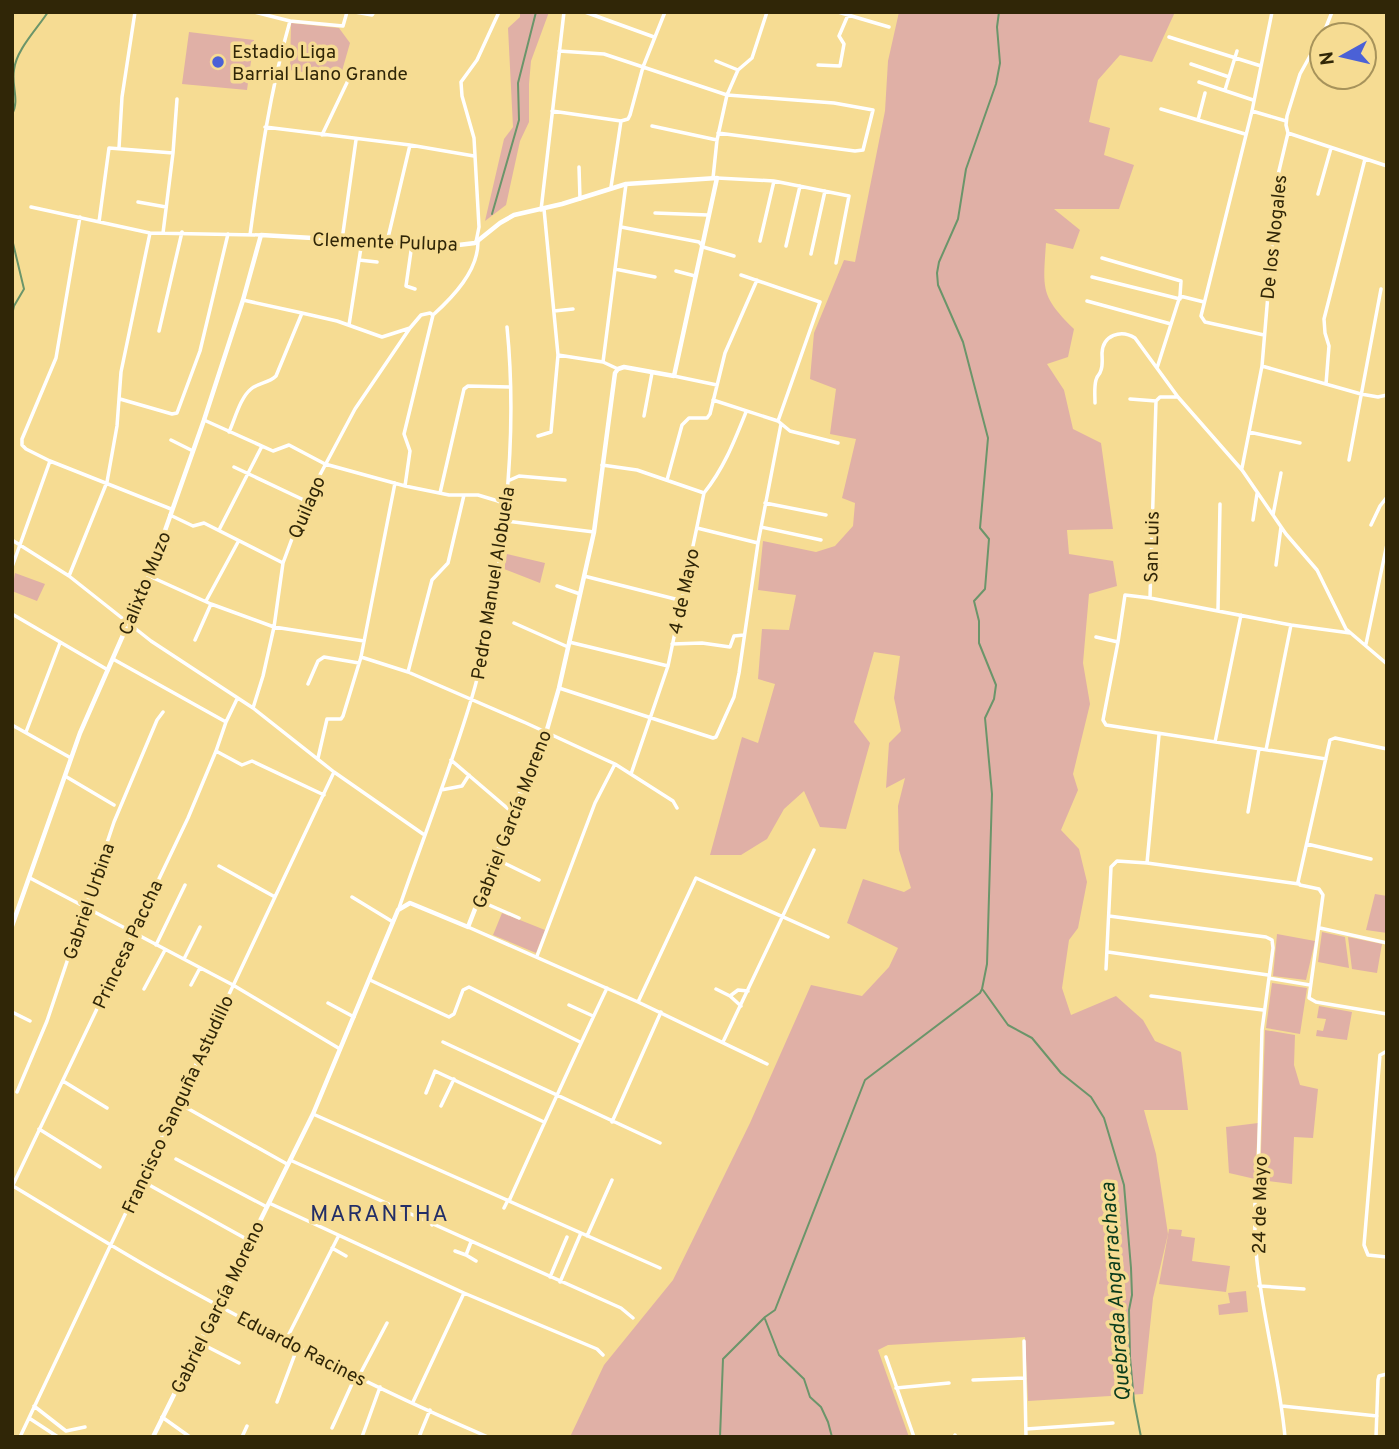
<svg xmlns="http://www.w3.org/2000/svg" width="1399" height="1449" viewBox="0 0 1399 1449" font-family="Overpass,sans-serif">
	<rect width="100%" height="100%" fill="#f6dc93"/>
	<path fill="#e0b0a6" d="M520,12H549L531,61L529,84V122L520,141L506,205L485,221L504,139L513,127L508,28L520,17Z
		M899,12H1175L1152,62L1120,55L1098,80L1089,122L1110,128L1104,155L1134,165L1119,209H1054L1080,230L1073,249L1046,243C1043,289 1040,296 1074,329L1068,357L1047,364L1064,390L1073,429L1101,443L1113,529L1067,530L1069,554L1113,561L1117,586L1089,594L1083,663L1090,704L1073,774L1078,790L1061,830L1079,849L1087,882L1078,928L1069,940L1062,988L1071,1015L1116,996L1143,1020L1155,1041L1181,1052L1188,1110H1144L1156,1154L1168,1234L1153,1298L1143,1394L1028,1401L1025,1337L888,1345L878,1350L909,1437H570L604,1365L673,1280L750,1123L811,985L862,996L889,967L898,948L847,923L863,879L904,892L911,888L899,850L898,806L905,778L886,788L889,743L901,731L894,698L900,656L874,652L854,722L870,743L846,829L820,827L804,791L784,809L767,839L741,855H710L742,737L758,743L775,684L758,679L762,629L789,630L796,595L758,590L763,541L816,552L835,546L853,526L855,503L842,498L856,439L830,434L836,389L810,379L814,333L844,260L855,262L885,111L888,61Z
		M291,23L339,28L350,43L340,78L290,70Z
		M189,32L254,40L247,90L182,84Z
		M507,554L545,563L540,583L504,569Z
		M15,573L45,584L37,601L12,591Z
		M1375,894L1387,896V933L1366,930Z
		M502,913L545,930L536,953L493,935Z
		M1322,932L1345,937L1349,968L1318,962Z
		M1277,934L1315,941L1306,980L1273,976Z
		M1348,937L1382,944L1377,973L1352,969Z
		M1272,983L1307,988L1300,1034L1266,1028Z
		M1319,1006L1352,1012L1347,1040L1316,1036L1317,1030L1323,1031L1326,1019L1317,1018Z
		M1265,1030L1295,1035L1294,1065L1300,1085L1318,1089L1313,1138L1294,1137L1292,1184L1260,1180Z
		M1258,1123L1255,1179L1229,1173L1226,1127Z
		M1169,1229L1182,1230L1181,1236L1195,1238L1192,1261L1230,1266L1226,1292L1159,1284Z
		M1246,1291L1248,1312L1219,1315L1218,1305L1230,1303L1228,1293Z"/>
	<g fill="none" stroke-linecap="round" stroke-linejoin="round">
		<path stroke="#6b956a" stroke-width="2" d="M12,114C20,101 11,85 14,70C16,50 37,29 48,12
			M12,199V204
			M492,214L519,120L518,83L536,12
			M12,239L24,289L14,306L12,315
			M982,989L987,964L992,794L985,718L994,699L996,685L979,643V621L974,601L985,589L989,539L980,528L988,438L963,342L938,285L937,273L939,262L958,219L966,169L996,84L1000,63L997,27L999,12
			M983,990L1008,1025L1032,1038L1061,1073L1091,1097L1104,1118L1124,1185L1131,1268L1132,1295L1129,1310L1130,1357L1134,1401L1141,1437
			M765,1319L779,1355L804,1379L810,1397L821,1407L828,1422L832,1437
			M720,1437L723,1359L765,1317L775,1310L865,1080L980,993L982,989"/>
		<path stroke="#fff" stroke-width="3.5" d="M254,12L290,21L343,26L347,12
			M355,12L372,15L374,12
			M585,12L654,37
			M838,12L889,27
			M1169,37L1261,66
			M559,51L604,54L727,95L834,103L873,110L863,150L855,151L718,133
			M716,61L738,70
			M1191,64L1229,77
			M818,65L840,66L844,44L839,36L848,15
			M1199,82L1253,100
			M1225,90L1237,51
			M1161,109L1245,134
			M552,111L621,121
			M1252,111L1286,121
			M1198,120L1205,93
			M652,126L717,140
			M265,127L410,145L474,156
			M1288,133L1387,166
			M322,135L353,70
			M119,148L122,97L135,12
			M579,167L580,199
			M713,178L717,140L727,95L738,70L752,58L767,12
			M717,178L774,181L849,196L836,263
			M611,187L621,121L628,119L630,115L643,67L665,12
			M1318,194L1331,148
			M138,202L166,207
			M31,207L150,233L261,235
			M541,210L564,12
			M655,213L708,215
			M80,217L56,358L22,439V445L26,449L50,461L171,509
			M99,222L109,148L173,153
			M621,227L699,242L703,247L734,256
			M163,233L173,153L177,99
			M250,235C260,162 270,91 290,21
			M342,240L356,140
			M760,241L774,181
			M387,242L410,145
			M476,242L479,227L474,138L462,96L461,82L477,60L499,12
			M412,244L406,286L415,289
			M786,246L800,186
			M811,254L825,191
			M1102,258L1181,281L1180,296L1157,368
			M359,260L377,262
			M615,269L655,277
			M676,271L695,276
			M741,275L820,302L778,421
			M1092,277L1180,299
			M1180,296L1204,302
			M1087,301L1171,324
			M554,311L573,309
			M302,313L337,321L382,337L410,328L421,315L430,313L433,315
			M433,315C453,297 478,271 478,242
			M349,325L362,241
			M159,331L182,232
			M1264,335L1205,322L1201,316L1252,111L1272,12
			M558,355L603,362L618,369
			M603,362L626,184
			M1262,366L1361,394L1378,397L1387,395
			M674,376L717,385
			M1326,384L1329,346L1325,333L1324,319L1365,159
			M1178,397H1160L1156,401L1150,598L1291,625L1350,633
			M120,399L172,414L177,413L200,351L228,234
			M1130,399L1156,401
			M713,400L778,421L790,431L838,443
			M1095,403C1095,396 1094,387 1096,380C1098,373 1099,377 1101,370C1103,365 1102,359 1102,353C1103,335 1121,329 1135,338L1178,397L1242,470L1286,534L1317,570L1346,629L1387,664
			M644,416L652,373
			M204,420L273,451L289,445L325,464L405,486L449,495H478L498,501L507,509
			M229,432C235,419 240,398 251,389C258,383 269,383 276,376L302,313L243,300
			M1249,432L1300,443
			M538,436L551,432L558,355L544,209
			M171,440L193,451
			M1349,460L1381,289
			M602,465L637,470L704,493
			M234,467L306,501
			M1242,468L1262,366L1278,175L1288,133L1286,125L1287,116L1300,74L1326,27L1332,12
			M510,480L519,476L565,480
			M667,480L682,425L689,418H707L710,414L725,353L757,280
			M405,486L410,451L404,434L433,315
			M440,493L464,389L468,386L510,387
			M765,503L826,515
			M170,515L193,526L204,523L283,563
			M1273,515L1281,473
			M1253,520L1257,494
			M506,521L594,532
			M1371,525L1380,506L1387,497
			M761,527L821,540
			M697,528L758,543
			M219,530L261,448
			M12,540L69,576L151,641L253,708L334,772L423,834
			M1276,565L1281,527
			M12,567L50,461
			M69,576L107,482L117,426L121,372L150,233
			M149,576L211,604L274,627L364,641
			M584,576L683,601
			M557,586L580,594
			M206,601L238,542
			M1218,610L1220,504
			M12,614L108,670
			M514,623L568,647
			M1096,637L1118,642L1103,720L1106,725L1326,759
			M195,640L211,604
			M569,642L668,666
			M1118,642L1125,595L1150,598
			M672,644L702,643L730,647L734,636L744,635
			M1366,644L1387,544
			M361,657L408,672L526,723L615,764L673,801L677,808
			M113,659L226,722
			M408,672L432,580L448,563L464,495
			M308,684L318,661L324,657L359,663
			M559,688L713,738L716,737L734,697L739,673L758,543L781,424
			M253,708L263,676L274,627L283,563L306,501L355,409L410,328
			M12,725L71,758
			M26,732L60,643
			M1215,742L1241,615
			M1387,749L1335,738L1330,740L1298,882L1300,885L1319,889L1323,895L1309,998L1316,1002L1387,1014
			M1266,750L1291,625
			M216,751L242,765L252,761L324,795
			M318,758L327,719H341L343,716L361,657L395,483
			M451,760L513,813
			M631,774L668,666L704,493C724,468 734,442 746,412
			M65,776L114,805
			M441,790L462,786L469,775
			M1248,812L1259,749
			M1307,844L1371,859
			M496,859L539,880
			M1147,863L1159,735
			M219,866L275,897
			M30,878L233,985L340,1049
			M352,897L393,922
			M480,901L519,918
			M399,908C423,838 451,768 472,697C482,664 488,631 493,598C509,508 516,417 507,327
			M1109,916L1266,937L1272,940L1273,948L1262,1030L1258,1173C1244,1262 1277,1349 1285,1437
			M468,927L638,1002L767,1064
			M1320,928L1387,943
			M156,945L185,885
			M1108,952L1268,975
			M537,956L595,803L615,764
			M184,959L200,927
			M1106,969L1111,867L1117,861L1147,863L1299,884
			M1269,978L1310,985
			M370,980L449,1017L454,1014L463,990L469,987L580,1042
			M191,985L200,968
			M144,989L165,950
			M716,989L730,996L738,990L748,991
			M730,996L741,1006
			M1151,996L1263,1010
			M638,1002L696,878L828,937
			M328,1003L354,1017
			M569,1005L593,1016
			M12,1012L30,1021
			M443,1042L660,1143
			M723,1042L814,850
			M1387,1051L1380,1055L1364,1245L1368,1255L1387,1257
			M63,1081L107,1108
			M17,1092L47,1021L114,822L157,720L163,712
			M426,1093L435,1071L544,1122
			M178,1103L287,1164
			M441,1106L454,1079
			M313,1114L660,1268
			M612,1122L661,1012
			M39,1129L100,1167
			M176,1159L267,1207
			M290,1160L621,1308L633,1318
			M142,1181L250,1241
			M13,1186C63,1216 113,1247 164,1276C269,1334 377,1390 488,1437
			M12,1187L188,818L216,751L226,722L237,699
			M509,1201C541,1130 573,1059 607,988
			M269,1203L464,1293L597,1349L603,1355
			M504,1208L508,1200
			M432,1225L441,1205
			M587,1236L612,1180
			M332,1248L346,1256
			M455,1251L466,1255L471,1242
			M466,1255L476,1261
			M550,1277L567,1237
			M560,1282L581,1233
			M1259,1286L1304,1289
			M286,1340L338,1237
			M1024,1341L1026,1437
			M200,1343L239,1363
			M886,1357L914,1437
			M359,1376L387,1323
			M973,1380L1025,1378
			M896,1388L949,1383
			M277,1402L298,1346
			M413,1402L464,1293
			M34,1406L66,1431L85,1427
			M1282,1406L1377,1416
			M162,1417L190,1437
			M29,1418L58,1437
			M332,1428L356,1375
			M1026,1429L1113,1423
			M20,1437L334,772
			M242,1437L247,1426
			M362,1437L380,1387
			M419,1437L430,1410
			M954,1437L955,1435
			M1376,1437L1378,1380L1379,1376L1387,1374"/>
		<path stroke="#fff" stroke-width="4.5" d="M12,926L80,733L149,576L204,420L243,300L261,235L450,246L475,243L500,223L514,215L562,204L626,184L717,178L674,376L624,367L618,369L615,373L594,532L559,688L546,733L537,750L468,927L410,903L398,910L313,1114L153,1437"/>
	</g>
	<circle fill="#4b61d6" stroke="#f6dc93" stroke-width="2.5" cx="218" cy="62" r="7"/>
	<g text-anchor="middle" stroke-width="7" stroke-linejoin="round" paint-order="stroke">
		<g font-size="19" fill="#302607" stroke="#f6dc93" text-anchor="start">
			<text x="232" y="58">Estadio Liga<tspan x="232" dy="22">Barrial Llano Grande</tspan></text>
		</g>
		<g font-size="19" fill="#302607" stroke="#f6dc93">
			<text transform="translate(1273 237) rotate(-84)" y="7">De los Nogales</text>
			<text transform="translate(385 241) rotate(2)" y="7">Clemente Pulupa</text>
			<text transform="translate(306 507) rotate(-67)" y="7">Quilago</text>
			<text transform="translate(1151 547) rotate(-89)" y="7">San Luis</text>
			<text transform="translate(144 583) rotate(-68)" y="7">Calixto Muzo</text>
			<text transform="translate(492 583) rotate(-81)" y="7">Pedro Manuel Alobuela</text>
			<text transform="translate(683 591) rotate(-78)" y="7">4 de Mayo</text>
			<text transform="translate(511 819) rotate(-69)" y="7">Gabriel García Moreno</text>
			<text transform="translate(88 901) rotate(-71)" y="7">Gabriel Urbina</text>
			<text transform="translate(127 944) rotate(-65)" y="7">Princesa Paccha</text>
			<text transform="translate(177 1104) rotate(-65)" y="7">Francisco Sanguña Astudillo</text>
			<text transform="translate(1259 1205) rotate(-89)" y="7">24 de Mayo</text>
			<text transform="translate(217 1307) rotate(-64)" y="7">Gabriel García Moreno</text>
			<text transform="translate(302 1348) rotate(27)" y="7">Eduardo Racines</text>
		</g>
		<g font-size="21" font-style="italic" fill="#093b1c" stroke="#f6dc93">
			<text transform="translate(1115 1292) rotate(-94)" y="7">Quebrada Angarrachaca</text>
		</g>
		<g font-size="23" letter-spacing="2" fill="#232e67" stroke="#f6dc93">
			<text x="380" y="1221">MARANTHA</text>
		</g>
	</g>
	<rect width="1399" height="1449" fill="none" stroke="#302607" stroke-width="28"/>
	<g transform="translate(1343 56) rotate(262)"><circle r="33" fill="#f6dc93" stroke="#a7935b" stroke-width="2"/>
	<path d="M0-5L12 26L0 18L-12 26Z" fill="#4b61d6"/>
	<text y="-10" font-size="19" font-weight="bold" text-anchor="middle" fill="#302607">N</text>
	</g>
</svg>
